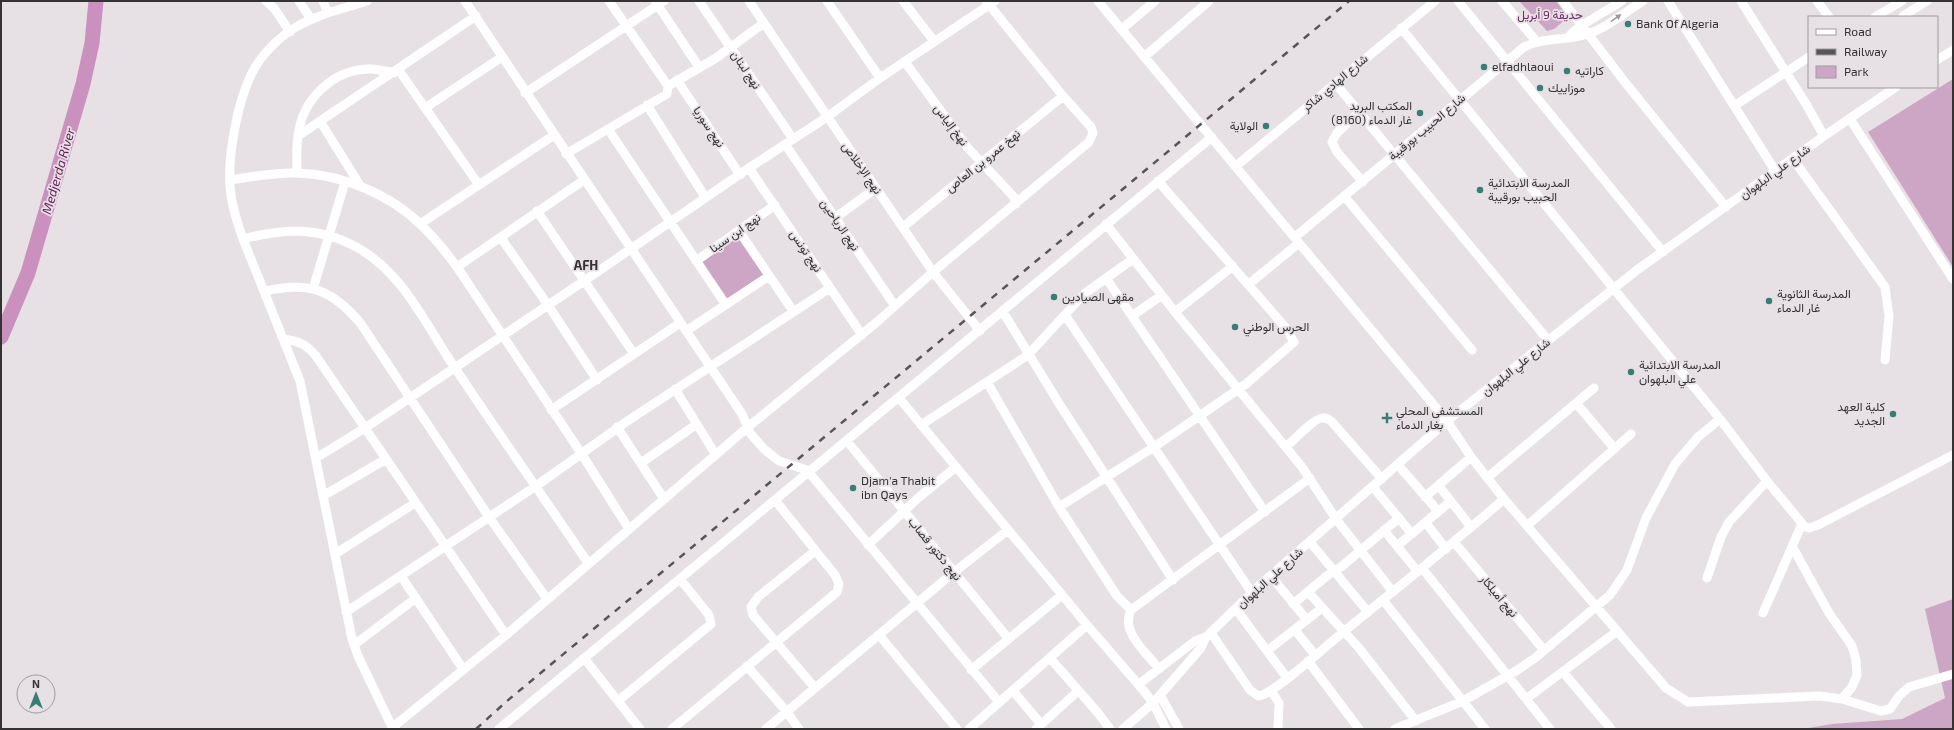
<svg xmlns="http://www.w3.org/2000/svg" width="1954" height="730" viewBox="0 0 1954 730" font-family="'Exo 2',Vazirmatn,sans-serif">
	<rect width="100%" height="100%" fill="#e7e1e5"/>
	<path fill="#cea6c5" d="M1519,1H1556L1565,13V20L1554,29L1547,31Z
		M1953,79V267L1868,132Z
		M738,237L764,275L727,300L702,262Z
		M1953,599V729H1802L1832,724L1902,719L1945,698L1925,609Z"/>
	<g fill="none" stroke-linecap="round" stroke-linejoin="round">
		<path stroke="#ca91be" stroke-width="15" d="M1,337L28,273L83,84L92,43L96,1"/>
		<path stroke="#fff" stroke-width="9" d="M266,1L274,8L290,32
			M299,1L311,19
			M323,1L328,13
			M367,1C343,9 318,14 296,27C279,37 260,56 252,73C237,103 226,162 231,195C233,210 238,225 243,239L300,381L352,639L358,656L393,729
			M465,1L742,414L750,433L764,449L779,461L807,470L999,702
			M609,1L668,86
			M655,1L699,67
			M699,1L793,139
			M749,1L933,272L980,331
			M827,1L880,78
			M903,1L934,41
			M1098,1L1447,421L1471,457L1504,499L1666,688L1688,702L1819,696L1842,699L1881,711L1890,709L1899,696L1909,687L1953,674
			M1458,1L1663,252
			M1502,1L1537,42
			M1563,1L1624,81L1726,207
			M1668,1L1776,172
			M1741,1L1806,104L1824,136
			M1817,1L1829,17
			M1903,16L1927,1
			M1875,17L1902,1
			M1401,28L1720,419L1767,481L1805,527L1809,528L1818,525L1953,455
			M1122,29L1155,1
			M1569,36L1579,27L1622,1
			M1144,57L1209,1
			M1937,60L1953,50
			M905,62L967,147L1014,197L1016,204
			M398,69L479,185
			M677,80L740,175
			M1335,83L1548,340
			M525,93L664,1
			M647,105L705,197
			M1734,106L1809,57
			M425,108L502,57
			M1359,112L1337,133L1332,142L1337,152L1363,182
			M1850,119L1953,279
			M320,121L361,187
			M608,129L726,305
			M298,136L476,16
			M785,144L895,306
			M566,154L667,94L668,86L716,58L764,23
			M1793,159L1885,287L1889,316L1885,360
			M1236,166L1435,1
			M749,168L862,335
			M297,173C297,161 296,148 298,136C302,99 334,68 372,69C379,70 387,71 394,73
			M230,180C252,177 274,172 297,173C341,174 390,194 421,225C435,238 446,252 457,267L581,453L629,529
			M1345,197L1472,350
			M537,211L634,354
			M835,218L876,188
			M420,224L554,135
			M1106,224L1175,312L1302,467L1336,519L1393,592
			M903,227L1063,96
			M739,231L793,311
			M1295,237L1524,47C1543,37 1567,41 1587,34C1607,28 1625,12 1643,1
			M501,238L548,305L597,380
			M243,239C286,228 323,226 363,251C406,278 427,327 455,368C499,434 544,498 588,563
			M696,261L775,205
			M457,267L584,180
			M1106,278L1265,512
			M1249,284L1299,243
			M313,289L345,182
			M265,291C309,281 332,289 361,324L489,517L547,599
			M1003,312L1060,405L1173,580
			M1175,312L1233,266
			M1065,315L1252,593
			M1132,316L1162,295
			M686,331L769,276
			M283,339C299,341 306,344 316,356L506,635
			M987,382L1059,507L1117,596L1131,610
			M675,389L716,455
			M899,398L1087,625L1144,691L1153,703L1166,729
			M1576,403L1614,448
			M551,410L680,323
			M921,425L1028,355L1084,294L1133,259
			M617,427L664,499
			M847,441L1008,638
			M1286,447C1293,441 1316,416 1324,418C1327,418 1330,420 1332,422L1382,479
			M316,458L365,428L584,281L749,168L827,117L880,78L995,1
			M641,463L697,424
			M1398,465L1438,511
			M1487,478L1594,388
			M1439,486L1471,527
			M1373,487L1412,534
			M323,496L386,459
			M1425,497L1471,457
			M1059,507L1154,447L1246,384L1294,342L1286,328L1158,181
			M1426,523L1446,549
			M1528,525L1631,434
			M1384,530L1418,572
			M1310,542L1368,612
			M1454,542L1544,650
			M868,545L918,498L956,467
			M1397,546L1451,501
			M1793,548L1829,613L1852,646L1856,660L1857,675L1852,687L1842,699
			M335,554L415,503
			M1422,568L1550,729
			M401,576L463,669
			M1271,576L1307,620
			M1707,578L1721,537L1729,522L1767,481
			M1308,592L1359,648L1416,721
			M1383,600L1485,729
			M1293,604L1328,575L1341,567L1399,518
			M1236,609L1287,678
			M346,612L536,486L626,422L830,288
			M1763,613L1802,524
			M1295,630L1315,655
			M1211,633L1250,690L1258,696C1274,694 1320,651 1335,639C1392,592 1449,547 1504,499
			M879,635L957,729
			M354,645L416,598
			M1267,651L1322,608
			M584,658L640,729
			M1050,658L1098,713L1110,729
			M1308,661L1359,729
			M747,666L787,712L799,729
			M1159,669C1147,653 1120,632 1131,610L1310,478
			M971,670L1062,595
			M1563,672L1611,729
			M1139,684L1195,641L1206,637
			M815,688L753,615L751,607L758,597L815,551
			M1271,690L1279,703L1278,729
			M1013,691L1041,724
			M1160,695L1179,729
			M1526,699L1616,632
			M618,701L711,624L709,615L680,579
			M393,727L506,635L748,427L877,322L933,272L1089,142L1093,133L1091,127L1063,96L986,1
			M499,729L1212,137
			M672,729L837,592L839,584L835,575L775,500
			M766,729L953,573L1008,530
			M969,729L1087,625
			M1036,729L1078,691
			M1123,729L1153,703L1201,648L1206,637L1261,584L1447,421L1637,270L1824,136L1896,87
			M1395,729L1463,701L1516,671L1535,658L1610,595L1627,570L1646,518L1675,464L1698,437L1720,419"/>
		<path stroke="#585557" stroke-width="2.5" stroke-dasharray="7 7" stroke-linecap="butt" d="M476,729L507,701L1349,1"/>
	</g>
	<defs><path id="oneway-solid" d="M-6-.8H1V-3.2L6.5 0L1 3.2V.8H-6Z"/></defs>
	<use fill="#9a9899" href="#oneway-solid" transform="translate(1616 18) rotate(-34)"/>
	<g fill="#387e75" stroke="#e7e1e5" stroke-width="1.5">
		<circle cx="1628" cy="24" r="4"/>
		<circle cx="1484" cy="67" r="4"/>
		<circle cx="1567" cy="71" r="4"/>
		<circle cx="1540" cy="88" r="4"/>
		<circle cx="1420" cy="113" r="4"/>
		<circle cx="1266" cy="126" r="4"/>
		<circle cx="1480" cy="190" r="4"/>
		<circle cx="1054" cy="297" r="4"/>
		<circle cx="1769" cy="301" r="4"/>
		<circle cx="1235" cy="327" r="4"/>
		<circle cx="1631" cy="372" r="4"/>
		<circle cx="1893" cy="414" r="4"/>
		<path d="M1385 412h4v4h4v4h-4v4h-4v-4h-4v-4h4z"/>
		<circle cx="853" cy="488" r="4"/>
	</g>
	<g text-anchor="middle" stroke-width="3.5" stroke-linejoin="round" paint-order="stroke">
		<g font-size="12" fill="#6d2a63" stroke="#e7e1e5">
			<text x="1550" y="19">حديقة 9 أبريل</text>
		</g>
		<g font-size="12" fill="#343233" stroke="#e7e1e5" text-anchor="start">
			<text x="1636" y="28">Bank Of Algeria</text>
			<text x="1492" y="71">elfadhlaoui</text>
			<text x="1575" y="75">كاراتيه</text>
			<text x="1548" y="92">موزاييك</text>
			<text x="1412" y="110" text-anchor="end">المكتب البريد<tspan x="1412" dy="14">غار الدماء (8160)</tspan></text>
			<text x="1258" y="130" text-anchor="end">الولاية</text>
			<text x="1488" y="187">المدرسة الابتدائية<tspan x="1488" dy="14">الحبيب بورقيبة</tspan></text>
			<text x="1777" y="298">المدرسة الثانوية<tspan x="1777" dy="14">غار الدماء</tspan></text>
			<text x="1062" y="301">مقهى الصيادين</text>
			<text x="1243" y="331">الحرس الوطني</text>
			<text x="1639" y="369">المدرسة الابتدائية<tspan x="1639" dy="14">علي البلهوان</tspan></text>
			<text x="1885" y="411" text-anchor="end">كلية العهد<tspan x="1885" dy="14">الجديد</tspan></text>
			<text x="1396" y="415">المستشفى المحلي<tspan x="1396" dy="14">بغار الدماء</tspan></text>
			<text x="861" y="485">Djam'a Thabit<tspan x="861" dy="14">ibn Qays</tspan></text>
		</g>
		<g font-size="12" fill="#343233" stroke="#e7e1e5">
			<text transform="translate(746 70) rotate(56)" y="4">نهج لبنان</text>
			<text transform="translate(1335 83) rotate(-40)" y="4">شارع الهادي شاكر</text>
			<text transform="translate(951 125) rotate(53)" y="4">نهخ إلياس</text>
			<text transform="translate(709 127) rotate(56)" y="4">نهج سوريا</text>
			<text transform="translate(1427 127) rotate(-40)" y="4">شارع الحبيب بورقيبة</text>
			<text transform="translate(983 161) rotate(-39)" y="4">نهخ عمرو بن العاص</text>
			<text transform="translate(862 168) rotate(55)" y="4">نهج الإخلاص</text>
			<text transform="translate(1775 172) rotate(-36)" y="4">شارع علي البلهوان</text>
			<text transform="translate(840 225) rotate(56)" y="4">نهج الرياحين</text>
			<text transform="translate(735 233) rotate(-35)" y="4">نهج ابن سينا</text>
			<text transform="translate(806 251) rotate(56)" y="4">نهج تونس</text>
			<text transform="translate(1516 367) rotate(-39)" y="4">شارع علي البلهوان</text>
			<text transform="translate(935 549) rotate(51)" y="4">نهج دكتور قصاب</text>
			<text transform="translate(1270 578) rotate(-42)" y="4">شارع علي البلهوان</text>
			<text transform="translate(1499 596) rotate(50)" y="4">نهج أميلكار</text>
		</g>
		<g font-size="13" font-style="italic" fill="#621f58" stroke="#e7e1e5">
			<text transform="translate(58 171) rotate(-74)" y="5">Medjerda River</text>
		</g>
		<g font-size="13" font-weight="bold" fill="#363135" stroke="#e7e1e5">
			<text x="586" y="270">AFH</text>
		</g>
	</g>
	<rect width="1954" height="730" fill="none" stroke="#343233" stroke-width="4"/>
	<rect x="1808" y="16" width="130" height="72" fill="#e7e1e5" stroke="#9f9b9e"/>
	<rect x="1816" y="29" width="20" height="6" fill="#ffffff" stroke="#9f9b9e"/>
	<text x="1844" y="36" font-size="12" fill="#343233">Road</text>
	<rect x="1816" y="49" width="20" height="6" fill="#585557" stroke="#9f9b9e"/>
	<text x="1844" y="56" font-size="12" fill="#343233">Railway</text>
	<rect x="1816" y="66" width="20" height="12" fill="#cea6c5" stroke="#9f9b9e"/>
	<text x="1844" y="76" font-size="12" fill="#343233">Park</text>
	<g transform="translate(36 694)"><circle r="19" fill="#e7e1e5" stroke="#9f9b9e"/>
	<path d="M0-3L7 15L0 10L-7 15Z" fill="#387e75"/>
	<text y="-6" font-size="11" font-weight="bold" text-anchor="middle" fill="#343233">N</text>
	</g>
</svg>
